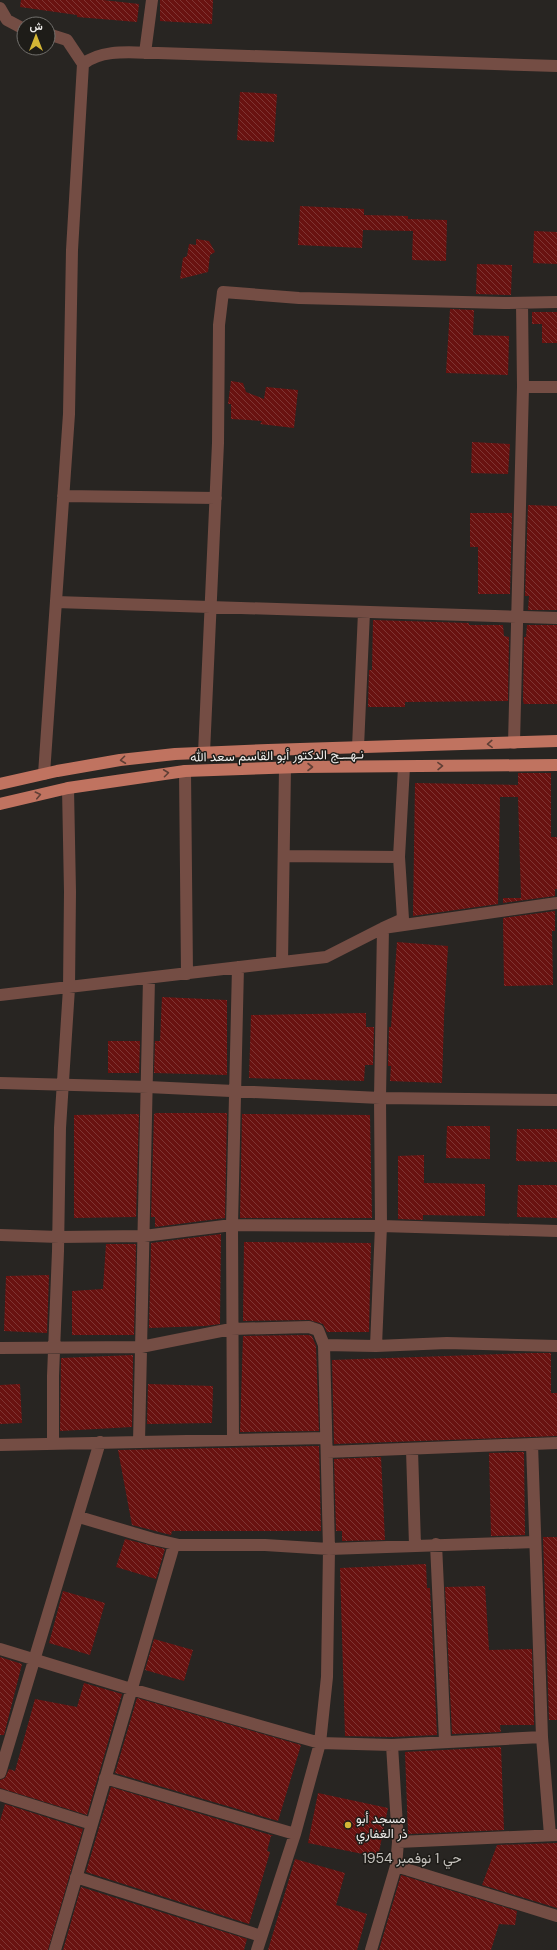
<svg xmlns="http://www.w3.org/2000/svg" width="557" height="1950" viewBox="0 0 557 1950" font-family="'DM Sans',Vazirmatn,sans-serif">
	<defs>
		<pattern id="building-back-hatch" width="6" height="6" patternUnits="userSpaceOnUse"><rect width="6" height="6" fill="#691210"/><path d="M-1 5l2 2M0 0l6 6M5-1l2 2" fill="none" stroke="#7f3533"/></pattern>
	</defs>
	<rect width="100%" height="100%" fill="#282522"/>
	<path fill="url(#building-back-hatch)" d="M21,0H103L139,4L137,22L77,17V15L20,7Z
		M160,0H213L212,24L160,21Z
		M240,92L277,94L274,142L237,140Z
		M300,206L364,209V215L408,216V219L447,220L446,261L412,260L413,231L363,230L362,248L298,245Z
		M534,231L557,232V264L533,263Z
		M196,239L209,241L215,252L210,255L208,272L180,279L183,258L187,256L189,244L196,245Z
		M477,264L512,265L511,295L476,294Z
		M450,309L474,310L473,335L509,336L508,375L446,373Z
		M532,312H557V343H542V324H532Z
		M231,381L243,383L246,392L264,399L266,387L298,390L294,428L260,424L262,421L231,419V404H228Z
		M472,442L510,444L508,474L471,473Z
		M528,505L557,506V610H528L529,596H525Z
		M470,513H512L510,594H478V547H470Z
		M373,620L469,623V625H503L504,636L509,637L508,701L405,702V707H368L369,670H372Z
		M527,625H557V704H524L523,701L524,637H526Z
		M518,773H551V837H557V889H555V896L503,903V898H521L518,797H500L498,904L413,916L415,783L518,785Z
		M555,911V931H552L553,985L504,986L503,918Z
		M397,942L448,946L444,1017L442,1083L390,1081L391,1066H388L389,1027H391Z
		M162,997L227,1000V1075L154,1073L155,1041H160Z
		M366,1013V1027H374L373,1065H365L364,1081L249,1078L251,1015Z
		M108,1041H140L139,1073H108Z
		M156,1113H227L225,1218L155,1227V1217H151L154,1114Z
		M139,1114L136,1217L74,1218V1115Z
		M242,1114L370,1115L372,1218H240Z
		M447,1126H490V1159L446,1158Z
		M517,1129H557V1162L516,1161Z
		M424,1155V1183L485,1184V1216L423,1215V1220L398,1219V1156Z
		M518,1185H557V1218L517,1217Z
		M221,1234L220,1324L205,1326L149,1328L151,1243Z
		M244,1242L371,1243L369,1332H327L323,1324L309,1320L243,1321Z
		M106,1244H136L134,1335H72V1291L103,1289Z
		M49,1275L47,1333L4,1331L6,1276Z
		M308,1335L312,1336L316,1346L319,1431L240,1432L243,1336Z
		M533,1353H551V1393H557V1436L334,1444L332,1360Z
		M133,1355L132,1427L60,1431L61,1358Z
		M20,1384L22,1423L0,1424V1385Z
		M148,1384L213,1386L212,1423L147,1424Z
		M319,1446L321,1531H172L171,1535L132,1525L118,1450Z
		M524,1452L525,1535L491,1536L489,1453Z
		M381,1457L385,1540L342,1541V1531H336L334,1459Z
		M543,1537H557V1720H549Z
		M125,1539L165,1549L156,1579L116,1567Z
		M426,1564L427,1588H430L437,1735L392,1737L345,1736L340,1568Z
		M485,1586L489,1650L532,1649L534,1725H500L501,1732L452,1734L445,1587Z
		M63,1591L105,1603L90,1655L49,1643Z
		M154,1639L193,1650L184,1681L145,1670Z
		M0,1657L22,1664L4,1735H0Z
		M84,1683L122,1694L87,1815L0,1788V1780L5,1778L9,1769L15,1771L35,1699L77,1707Z
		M137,1698L301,1745L278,1821L115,1773Z
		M501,1747L504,1830L408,1834L405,1752Z
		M111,1787L274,1836H271L267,1851L270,1852L249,1924L86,1872Z
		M318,1793L388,1808L378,1857L308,1843Z
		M5,1804L83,1829L48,1950H0V1821Z
		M557,1843V1908L482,1885L497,1845Z
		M295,1859L345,1873L336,1905L367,1914L357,1950H268Z
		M401,1875L517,1911L515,1925L499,1924L491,1950H379Z
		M81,1887L247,1939L244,1950H63Z"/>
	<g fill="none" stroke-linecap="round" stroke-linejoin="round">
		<path stroke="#744d44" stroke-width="12" d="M0,8L7,20L24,29
			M48,34L67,40L83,64
			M145,53L152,0
			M523,387H557
			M63,496L216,498
			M56,602L557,618
			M514,743L523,387L522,303
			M358,747L364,612
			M204,753L218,443L219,325L223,292L299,298L504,303L557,302
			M185,771L187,974
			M44,774L69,414L72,250L83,64C103,48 134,53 158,53L557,66
			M284,856L399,857
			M282,962L285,768
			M0,995L326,957L383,928L557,903
			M0,1083L148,1087L380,1098L557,1100
			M0,1235L59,1237L144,1236L232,1225L381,1226L557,1231
			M376,1346L381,1226L380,1098L383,928L403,919L399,857L404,767
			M0,1348L141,1347L231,1329L309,1327L318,1330L324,1345
			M233,1440L232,1225L238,967
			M139,1442L149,978
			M53,1444V1376L58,1251L60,1128L69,988L70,892L68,788
			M532,1444L542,1737L550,1835
			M0,1445L326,1438
			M412,1450L415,1545
			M327,1452L557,1443
			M79,1517L153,1539L179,1545H265L329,1549L535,1542
			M436,1544L445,1741
			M0,1649L131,1689L320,1743L392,1745L398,1842L396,1866L371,1950
			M392,1745L542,1737
			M0,1773L100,1442
			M105,1778L295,1834
			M0,1795L92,1824
			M398,1842L557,1835
			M396,1866L557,1916
			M76,1877L261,1936
			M55,1950L174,1545
			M257,1950L295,1834L320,1743L327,1677L329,1549L324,1345L376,1346L447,1343L557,1346"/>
		<path stroke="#c07360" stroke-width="12" d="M0,784L57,771L120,760L175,754L268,750L557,741
			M0,804L68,788L185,771L299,767L557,765"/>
	</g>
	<defs><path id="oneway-chevron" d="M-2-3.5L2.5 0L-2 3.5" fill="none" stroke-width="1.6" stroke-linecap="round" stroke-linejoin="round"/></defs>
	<g stroke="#5f3f35">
		<use href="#oneway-chevron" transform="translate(490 744) rotate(177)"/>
		<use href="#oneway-chevron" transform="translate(123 760) rotate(173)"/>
		<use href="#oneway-chevron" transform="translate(440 766) rotate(-1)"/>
		<use href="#oneway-chevron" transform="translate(310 767)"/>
		<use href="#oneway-chevron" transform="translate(166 773) rotate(-7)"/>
		<use href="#oneway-chevron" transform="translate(38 795) rotate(-13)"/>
	</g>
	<circle fill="#d4b635" stroke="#1e1c18" stroke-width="1.5" cx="348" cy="1825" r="4"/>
	<g text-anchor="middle" stroke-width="3" stroke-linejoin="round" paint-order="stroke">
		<g font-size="13" fill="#edebe9" stroke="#1e1c18">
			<text transform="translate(277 755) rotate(-1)" y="5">نـهـــج الدكتور أبو القاسم سعد الله</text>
		</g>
		<g font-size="13" fill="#edebe9" stroke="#1e1c18" text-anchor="start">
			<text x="356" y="1823">مسجد أبو<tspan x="356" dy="15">ذر الغفاري</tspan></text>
		</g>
		<g font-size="14" fill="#c5c2bd" stroke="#1e1c18">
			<text x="412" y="1863">حي 1 نوفمبر 1954</text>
		</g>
	</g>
	<g transform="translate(36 36)"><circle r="19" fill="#1e1c18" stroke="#716f6c"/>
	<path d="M0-3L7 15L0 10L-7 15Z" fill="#d4b635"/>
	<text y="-6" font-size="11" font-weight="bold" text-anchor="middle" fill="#edebe9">ش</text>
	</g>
</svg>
